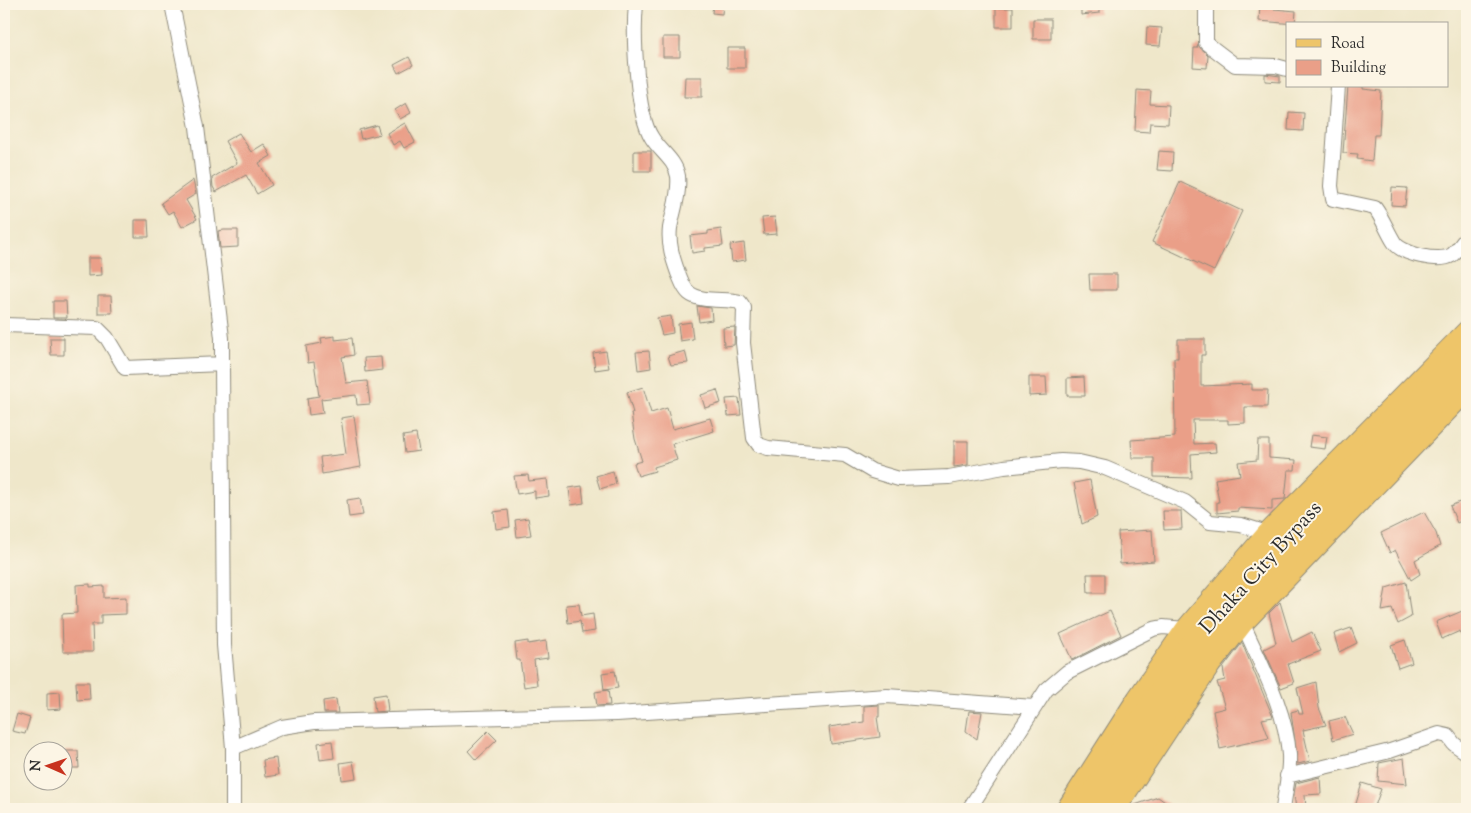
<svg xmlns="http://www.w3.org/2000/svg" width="1471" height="813" viewBox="0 0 1471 813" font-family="'Sorts Mill Goudy',serif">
	<rect width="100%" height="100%" fill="#fcf5e5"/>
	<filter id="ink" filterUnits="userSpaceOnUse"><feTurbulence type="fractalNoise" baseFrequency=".02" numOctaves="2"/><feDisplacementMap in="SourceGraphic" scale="10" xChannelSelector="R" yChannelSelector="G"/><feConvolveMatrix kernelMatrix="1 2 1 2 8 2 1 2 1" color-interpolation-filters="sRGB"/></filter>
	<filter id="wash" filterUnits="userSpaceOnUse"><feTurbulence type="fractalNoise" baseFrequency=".0096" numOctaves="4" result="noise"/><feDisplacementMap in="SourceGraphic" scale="20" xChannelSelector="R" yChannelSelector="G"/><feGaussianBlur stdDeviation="1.12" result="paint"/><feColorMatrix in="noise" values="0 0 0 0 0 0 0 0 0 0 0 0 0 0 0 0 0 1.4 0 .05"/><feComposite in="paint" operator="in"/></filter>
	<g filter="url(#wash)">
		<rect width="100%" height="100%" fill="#efe7ca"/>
		<g id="blocks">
			<path fill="#ea9f88" d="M713,4H723L722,14L712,13Z
				M1081,4H1099V13L1081,15Z
				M1260,4H1275L1274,9L1296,11L1295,24L1259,21Z
				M996,8H1013V27H996Z
				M1033,19H1051V39H1033Z
				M1147,27L1162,28L1160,46L1146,45Z
				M663,37H680V57H663Z
				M1198,44L1208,55L1207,68L1193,67L1194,48H1197Z
				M727,48H745V68H727Z
				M409,57L413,65L398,73L394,65Z
				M1265,74L1280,76V82L1265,81Z
				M685,77H702V97H684Z
				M1348,86H1363V89L1381,91L1379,135H1374L1372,161L1357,159L1358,154L1343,153Z
				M1137,90L1151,91L1150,104L1169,105L1168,124L1150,123L1149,132L1135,131Z
				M406,103L411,113L400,119L395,110Z
				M1289,112L1304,113L1303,131L1288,130Z
				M405,123L415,142L404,148L400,141L393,145L387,133Z
				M377,125L380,134L361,139L359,130Z
				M239,133L251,152L264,144L271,156L259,163L272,185L257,194L246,175L216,192L213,187L212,178L237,163L225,141Z
				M634,151H651V171H634Z
				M1159,151L1173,152L1172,171L1157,170Z
				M193,180L196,194L186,200L197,219L182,227L173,211L168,214L161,203Z
				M1180,182L1242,211L1214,271L1152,242Z
				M1392,187L1407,188L1405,206L1391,205Z
				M775,217L777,234L764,235L762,218Z
				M135,220H148L149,237H135Z
				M721,229L723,246L705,248V251L692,253L690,236L708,234V231Z
				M224,230H238V247L220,248L218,231Z
				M744,243L746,260L732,262L730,245Z
				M88,258H101L102,275L88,276Z
				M1089,274H1117V290H1090Z
				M98,296H111L112,313H98Z
				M53,301H66L67,318H53Z
				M697,306L711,308L712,320L699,322Z
				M671,316L673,333L662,335L657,318Z
				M691,322L693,339L680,341L678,324Z
				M735,327L734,345L724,346L723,328Z
				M335,336V340L352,338L354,355L342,357L346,383L367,381L370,404L357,405L356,395L321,399L323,413L309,415L307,398L319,396L314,362L308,363L306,346L322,343L321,338Z
				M50,338H64V355H51Z
				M1178,339H1205V355H1201V386L1252,384V390H1268L1267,407H1245V423L1228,424V420H1193L1194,444L1215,443L1216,452L1191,454L1192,478L1154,477V458H1132L1131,440L1175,437L1174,358H1178Z
				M606,351L609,368L595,370L593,353Z
				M649,351L651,368L638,370L636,352Z
				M685,351L688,363L671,365L668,356Z
				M381,357L382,370L365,372L364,358Z
				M1029,377H1046L1047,395L1029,396Z
				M1084,377L1085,396H1067V378Z
				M643,387L651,413L667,408L673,429L710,418L714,431L672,444L677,460L654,467L655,471L638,476L634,463L642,461L635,439L631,413H633L627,392Z
				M717,390L721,403L705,408L701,395Z
				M739,398L741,415L728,416L726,399Z
				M354,416L361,467L322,474L320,457L346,454L341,418Z
				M416,434L419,451L405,453L403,436Z
				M1311,435L1327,437L1325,449L1309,447Z
				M1258,440H1269V458L1296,460L1295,470H1288L1285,499L1272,500V510L1238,508V511L1217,513V502H1219L1215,479L1240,475L1238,462L1257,460Z
				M954,441H968V465L954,467Z
				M613,471L616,484L600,489L596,476Z
				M528,475L529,481L547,479L549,496L535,498V491L517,494L514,476Z
				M1090,480L1097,517L1082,524L1074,483Z
				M582,486L584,503L571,505L569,488Z
				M360,498L363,515L349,517L347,500Z
				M1467,499V518L1457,523L1450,506Z
				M508,510L510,527L496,529L494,512Z
				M1163,511H1181L1182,529L1164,530Z
				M1424,512L1436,533L1440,546L1415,560L1420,574L1411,580L1395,550L1390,553L1381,533Z
				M528,518L531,535L517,537L515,520Z
				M1152,530L1154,561L1120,564L1118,532Z
				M1087,574H1105V593H1088Z
				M1406,582L1411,617L1398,624L1392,609L1382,611L1386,588Z
				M90,584V587L104,586V598L126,597V614L101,615V624H92L93,652H63L62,614L77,613L76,585Z
				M1280,602L1292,642L1312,632L1321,651L1288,664L1294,683L1281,688L1264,649L1276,643L1269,613Z
				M579,604L581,616L593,614L595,631L582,633L580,621L568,623L566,605Z
				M1467,609V648H1465L1460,631L1442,639L1436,622Z
				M1110,611L1121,635L1072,660L1060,634Z
				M1351,628L1357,643L1339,652L1334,634Z
				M1405,640L1412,663L1398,668L1391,645Z
				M528,641V644L546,641L548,658L534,660L537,685L524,687L520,660H517L515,643Z
				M1242,643L1273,717L1262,719L1269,738L1220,749L1213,711L1225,708L1217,682L1225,680L1223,668Z
				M615,671L618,688L604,690L602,673Z
				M76,682H89L90,699L77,700Z
				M1316,682L1319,708L1326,725L1303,730L1310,761L1298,764L1291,712L1298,710L1299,714H1303L1297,688Z
				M608,690L610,705L597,706L595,692Z
				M60,692L61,709L47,710V693Z
				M386,694L388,711L375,712L373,696Z
				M336,699L338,713H324L323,701Z
				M879,705V717H877L880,737L831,744L829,727L864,722V706Z
				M969,711L982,712L977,739L966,731Z
				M17,714L30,718L25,734L12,731Z
				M1345,717L1353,734L1333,740L1329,721Z
				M488,731L497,740L476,760L468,751Z
				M332,741L334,758L320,760L318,743Z
				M65,751H78L79,768H65Z
				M276,758L278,775L265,777L263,760Z
				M1404,758L1407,784L1378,781L1379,763Z
				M353,761L356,778L342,780L340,763Z
				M1320,777L1321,794L1305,795L1306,809H1296L1294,794L1296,783Z
				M1362,783L1381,789L1374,809L1355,807Z
				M1158,797L1175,809H1129L1132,806Z"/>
		</g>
	</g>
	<g filter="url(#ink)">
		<use href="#blocks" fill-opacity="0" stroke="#8d897a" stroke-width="1"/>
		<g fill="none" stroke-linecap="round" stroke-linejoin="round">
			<defs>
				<path id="minor" d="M636,4C633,34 636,114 652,138C660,151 675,160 678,176C680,194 673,211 670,228C668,244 673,259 678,273C681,279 683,288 689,293C701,303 726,298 740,302L744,308L743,343L754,438L759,445L768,448L845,455L872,471L899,479L949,477L1004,467L1061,461L1079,462L1105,468L1185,502L1210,522L1241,525L1267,533
					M1206,4V43L1235,65L1276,66L1287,69
					M1338,86L1331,186L1333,199L1375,208C1383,219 1387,231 1394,242C1401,254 1439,263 1452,255C1457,251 1463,242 1467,237
					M4,325L97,328L107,338L125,368L222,364V338L197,127L172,4
					M222,364L224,645L233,748V809
					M1243,624C1261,665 1286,710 1289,755C1290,773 1285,792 1283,809
					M233,748L282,727L314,722L617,714L887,696L1034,707
					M1287,776L1390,751L1439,734L1448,736L1454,744L1467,753
					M969,809L1046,690L1067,672L1153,629L1163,627L1185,629"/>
				<path id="major" d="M1066,809L1137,698L1185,629L1267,533L1467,330
					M1116,809L1211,665L1243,624L1467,391"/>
				<path id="highway" d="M1082,809L1187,649L1230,596L1467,348
					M1102,809L1199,661L1306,537L1467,371"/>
			</defs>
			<use href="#minor" stroke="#8d897a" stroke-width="16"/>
			<use href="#major" stroke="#8d897a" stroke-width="21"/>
			<use href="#highway" stroke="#8d897a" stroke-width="23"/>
			<use href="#minor" stroke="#fff" stroke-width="14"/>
			<use href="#major" stroke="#eec569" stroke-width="19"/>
			<use href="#highway" stroke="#eec569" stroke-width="21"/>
		</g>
	</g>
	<g text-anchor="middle" stroke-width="4" stroke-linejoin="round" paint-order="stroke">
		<g font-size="21" fill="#2b2b2b" stroke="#fcf5e5">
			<text transform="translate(1260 567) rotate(-48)" y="7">Dhaka City Bypass</text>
		</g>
	</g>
	<rect width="1471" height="813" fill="none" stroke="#fcf5e5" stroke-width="20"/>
	<rect x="1286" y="22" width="162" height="65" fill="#fcf5e5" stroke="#a8a49b"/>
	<rect x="1296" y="39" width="25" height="8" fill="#eec569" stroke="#a8a49b"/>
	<text x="1331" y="48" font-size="15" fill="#2b2b2b">Road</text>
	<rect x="1296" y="60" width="25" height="15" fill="#ea9f88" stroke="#a8a49b"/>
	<text x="1331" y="72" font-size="15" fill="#2b2b2b">Building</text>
	<g transform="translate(48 766) rotate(272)"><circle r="24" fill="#fcf5e5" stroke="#a8a49b"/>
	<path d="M0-4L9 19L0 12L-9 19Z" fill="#c8321e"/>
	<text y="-8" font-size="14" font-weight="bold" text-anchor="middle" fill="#2b2b2b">N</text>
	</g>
</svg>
